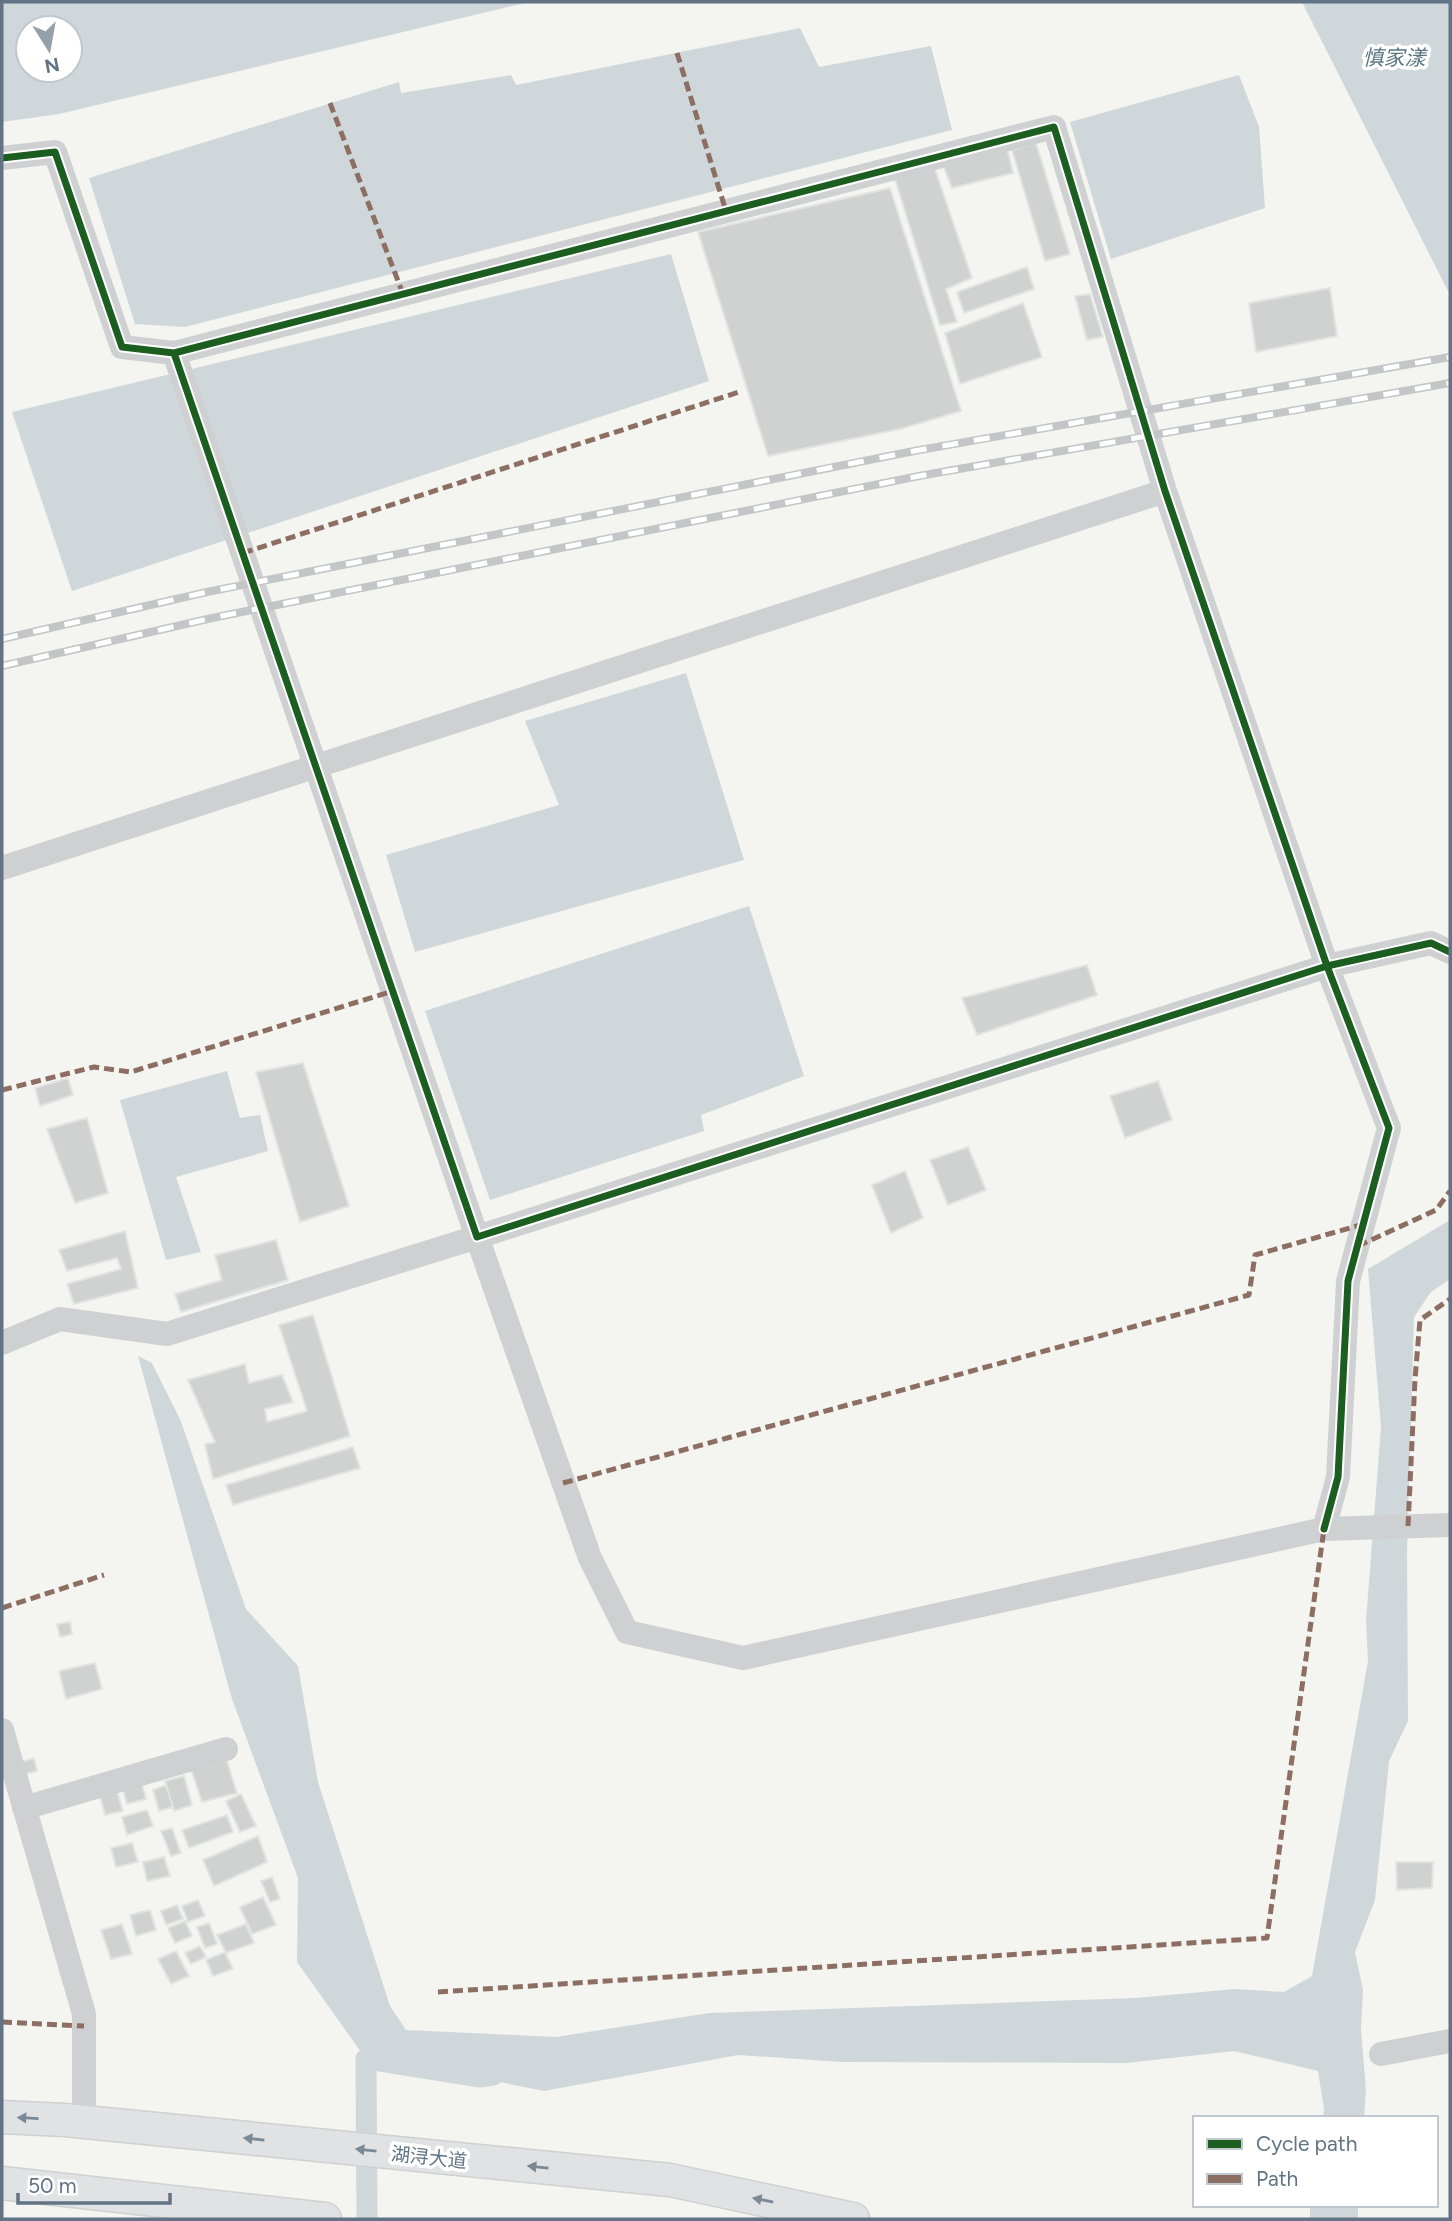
<svg xmlns="http://www.w3.org/2000/svg" width="1452" height="2221" viewBox="0 0 1452 2221" font-family="Figtree,'Noto Sans SC',sans-serif">
	<rect width="100%" height="100%" fill="#f4f4f1"/>
	<path fill="#cfd7da" fill-rule="evenodd" d="M2,2H529L59,114L2,122ZM70,28V70H28V28Z
		M1302,2H1450V295Z
		M800,28L819,67L931,46L952,130L185,327L135,324L89,178L399,82L401,93L511,75L516,85Z
		M1239,75L1259,127L1265,208L1111,259L1070,122Z
		M671,254L709,381L72,591L12,412Z
		M686,673L744,860L415,952L386,855L559,805L525,721Z
		M749,906L804,1076L701,1115L704,1131L490,1200L425,1011Z
		M227,1071L240,1118L260,1115L268,1151L176,1177L201,1252L166,1260L120,1100Z
		M1450,1220V1279L1431,1292L1414,1317L1407,1552L1408,1721L1389,1761L1375,1900L1355,1952L1363,1990L1361,2029L1366,2090L1364,2118H1323L1324,2109L1318,2071L1234,2051L1126,2063L842,2062L738,2055L544,2091L470,2076L366,2059L297,1962L298,1878L232,1699L138,1356L152,1363L180,1419L246,1609L298,1666L318,1782L390,2006L406,2030L556,2037L709,2013L1136,1998L1235,1989L1284,1992L1312,1976L1368,1661L1366,1621L1381,1427L1368,1269Z
		M1310,2205H1358V2219H1310Z"/>
	<g fill="none" stroke-linecap="round" stroke-linejoin="round">
		<path stroke="#cfd7da" stroke-width="21" d="M367,2219L366,2059L479,2077L493,2075"/>
	</g>
	<path fill="#d0d1d1" stroke="#e3e3e1" stroke-width="2" d="M1036,143L1070,254L1045,261L1012,150Z
		M1007,148L1013,173L952,188L943,165Z
		M935,169L972,278L946,289L957,322L940,325L895,179Z
		M890,188L961,411L900,429L768,456L698,232Z
		M1027,267L1034,289L964,313L957,292Z
		M1330,288L1337,336L1256,352L1249,303Z
		M1090,294L1103,337L1087,340L1075,296Z
		M1023,303L1042,357L960,384L945,333Z
		M1087,965L1097,995L977,1035L962,998Z
		M303,1063L349,1206L300,1222L256,1072Z
		M68,1078L73,1095L40,1106L35,1088Z
		M1158,1081L1172,1120L1125,1138L1110,1096Z
		M87,1118L108,1193L75,1203L47,1129Z
		M968,1147L986,1190L948,1205L930,1160Z
		M905,1171L923,1218L891,1233L872,1185Z
		M125,1231L138,1288L74,1304L67,1284L121,1269L117,1258L67,1271L59,1250Z
		M276,1240L288,1280L181,1312L175,1294L222,1280L215,1255Z
		M313,1315L350,1436L213,1479L205,1444L215,1442L188,1380L245,1364L249,1383L282,1375L293,1402L265,1409L267,1422L307,1411L279,1325Z
		M353,1447L360,1468L233,1505L226,1485Z
		M70,1622L72,1634L60,1637L57,1624Z
		M95,1663L102,1689L66,1699L59,1671Z
		M225,1755L237,1793L202,1802L190,1766Z
		M34,1758L37,1771L20,1775L15,1764Z
		M184,1776L192,1805L174,1811L165,1781Z
		M141,1780L146,1799L127,1804L122,1786Z
		M166,1785L173,1807L159,1811L153,1790Z
		M116,1788L123,1811L105,1815L99,1793Z
		M241,1794L256,1826L240,1832L226,1801Z
		M147,1810L153,1826L127,1835L122,1817Z
		M227,1815L233,1832L189,1848L182,1830Z
		M172,1828L181,1853L171,1856L161,1831Z
		M258,1836L267,1862L214,1886L203,1860Z
		M132,1843L138,1862L116,1867L111,1848Z
		M164,1857L170,1876L147,1881L143,1862Z
		M1396,1862H1433L1432,1888L1397,1890Z
		M272,1877L280,1899L270,1902L261,1881Z
		M263,1897L276,1925L252,1934L240,1907Z
		M198,1900L205,1916L188,1922L182,1906Z
		M177,1905L183,1919L166,1925L161,1911Z
		M150,1910L156,1930L136,1936L130,1915Z
		M185,1921L192,1936L175,1943L168,1928Z
		M209,1923L217,1944L205,1948L197,1927Z
		M122,1924L132,1954L111,1959L101,1930Z
		M246,1924L254,1943L226,1953L217,1935Z
		M200,1946L206,1957L191,1964L185,1953Z
		M176,1951L189,1976L171,1984L158,1959Z
		M225,1952L233,1969L213,1976L206,1960Z"/>
	<g fill="none" stroke-linecap="round" stroke-linejoin="round">
		<defs>
			<path id="major" d="M2,2117L65,2120L670,2180L853,2219
				M2,2183L325,2219"/>
		</defs>
		<use href="#major" stroke="#cfd1d1" stroke-width="35"/>
		<path stroke="#cfd0d1" stroke-width="24" d="M2,158L55,152L122,347L174,353L477,1237L1327,966L1389,1128L1348,1281L1338,1477L1324,1529
			M174,353L1054,127L1165,491L1327,966L1431,943L1450,952
			M2,868L1165,491
			M2,1343L60,1319L167,1334L477,1237L590,1558L627,1632L743,1658L1324,1529L1450,1525
			M2,1730L84,2014V2122
			M24,1808L226,1749
			M1381,2054L1450,2041"/>
		<use href="#major" stroke="#e1e2e3" stroke-width="32"/>
		<defs>
			<path id="rail" d="M2,639L207,592L914,451L1450,357
				M2,666L212,618L919,476L1450,383"/>
		</defs>
		<use href="#rail" stroke="#c4c5c6" stroke-width="8"/>
		<use href="#rail" stroke="#fff" stroke-width="5" stroke-dasharray="16" stroke-linecap="butt"/>
		<path stroke="#8d6e63" stroke-width="5" stroke-dasharray="10 5" stroke-linecap="butt" d="M677,53L726,211
			M330,103L403,294
			M243,553L739,392
			M2,1090L94,1067L131,1072L393,991
			M1358,1246L1436,1210L1450,1191
			M563,1483L1249,1295L1255,1255L1364,1224
			M1408,1526L1415,1379L1420,1320L1450,1299
			M2,1608L104,1575
			M438,1992L1267,1938L1324,1529
			M2,2022L84,2026"/>
		<defs>
			<path id="cycleway" d="M2,158L55,152L122,347L174,353L477,1237L1327,966L1389,1128L1348,1281L1338,1477L1324,1529
				M174,353L1054,127L1165,491L1327,966L1431,943L1450,952"/>
		</defs>
		<use href="#cycleway" stroke="#fff" stroke-width="11"/>
		<use href="#cycleway" stroke="#1b5e20" stroke-width="7"/>
	</g>
	<defs><path id="oneway-solid" d="M-6-.8H1V-3.2L6.5 0L1 3.2V.8H-6Z" transform="scale(1.75)"/></defs>
	<g fill="#7b8997">
		<use href="#oneway-solid" transform="translate(28 2118) rotate(-177)"/>
		<use href="#oneway-solid" transform="translate(254 2139) rotate(-174)"/>
		<use href="#oneway-solid" transform="translate(366 2150) rotate(-174)"/>
		<use href="#oneway-solid" transform="translate(538 2167) rotate(-174)"/>
		<use href="#oneway-solid" transform="translate(763 2200) rotate(-168)"/>
	</g>
	<g text-anchor="middle" stroke-width="7" stroke-linejoin="round" paint-order="stroke">
		<g font-size="19" fill="#617384" stroke="#fff">
			<text transform="translate(429 2157) rotate(6)" y="7">湖浔大道</text>
		</g>
		<g font-size="21" font-style="italic" fill="#5c7782" stroke="#fff">
			<text x="1394" y="65">慎家漾</text>
		</g>
	</g>
	<rect width="1452" height="2221" fill="none" stroke="#617384" stroke-width="7"/>
	<rect x="1193" y="2116" width="245" height="91" fill="#ffffff" stroke="#c0c7ce" stroke-width="2"/>
	<rect x="1207" y="2139" width="35" height="10" fill="#1b5e20" stroke="#c0c7ce" stroke-width="2"/>
	<text x="1256" y="2151" font-size="21" fill="#617384">Cycle path</text>
	<rect x="1207" y="2174" width="35" height="10" fill="#8d6e63" stroke="#c0c7ce" stroke-width="2"/>
	<text x="1256" y="2186" font-size="21" fill="#617384">Path</text>
	<g transform="translate(49 49) rotate(169)"><circle r="33" fill="#ffffff" stroke="#c0c7ce" stroke-width="2"/>
	<path d="M0-5L12 26L0 18L-12 26Z" fill="#94a0aa"/>
	<text y="-10" font-size="19" font-weight="bold" text-anchor="middle" fill="#617384">N</text>
	</g>
	<path d="M18 2193v10h152v-10" fill="none" stroke="#617384" stroke-width="3.5"/>
	<text x="28" y="2193" font-size="21" fill="#617384" stroke="#ffffff" stroke-width="5" paint-order="stroke">50 m</text>
</svg>
